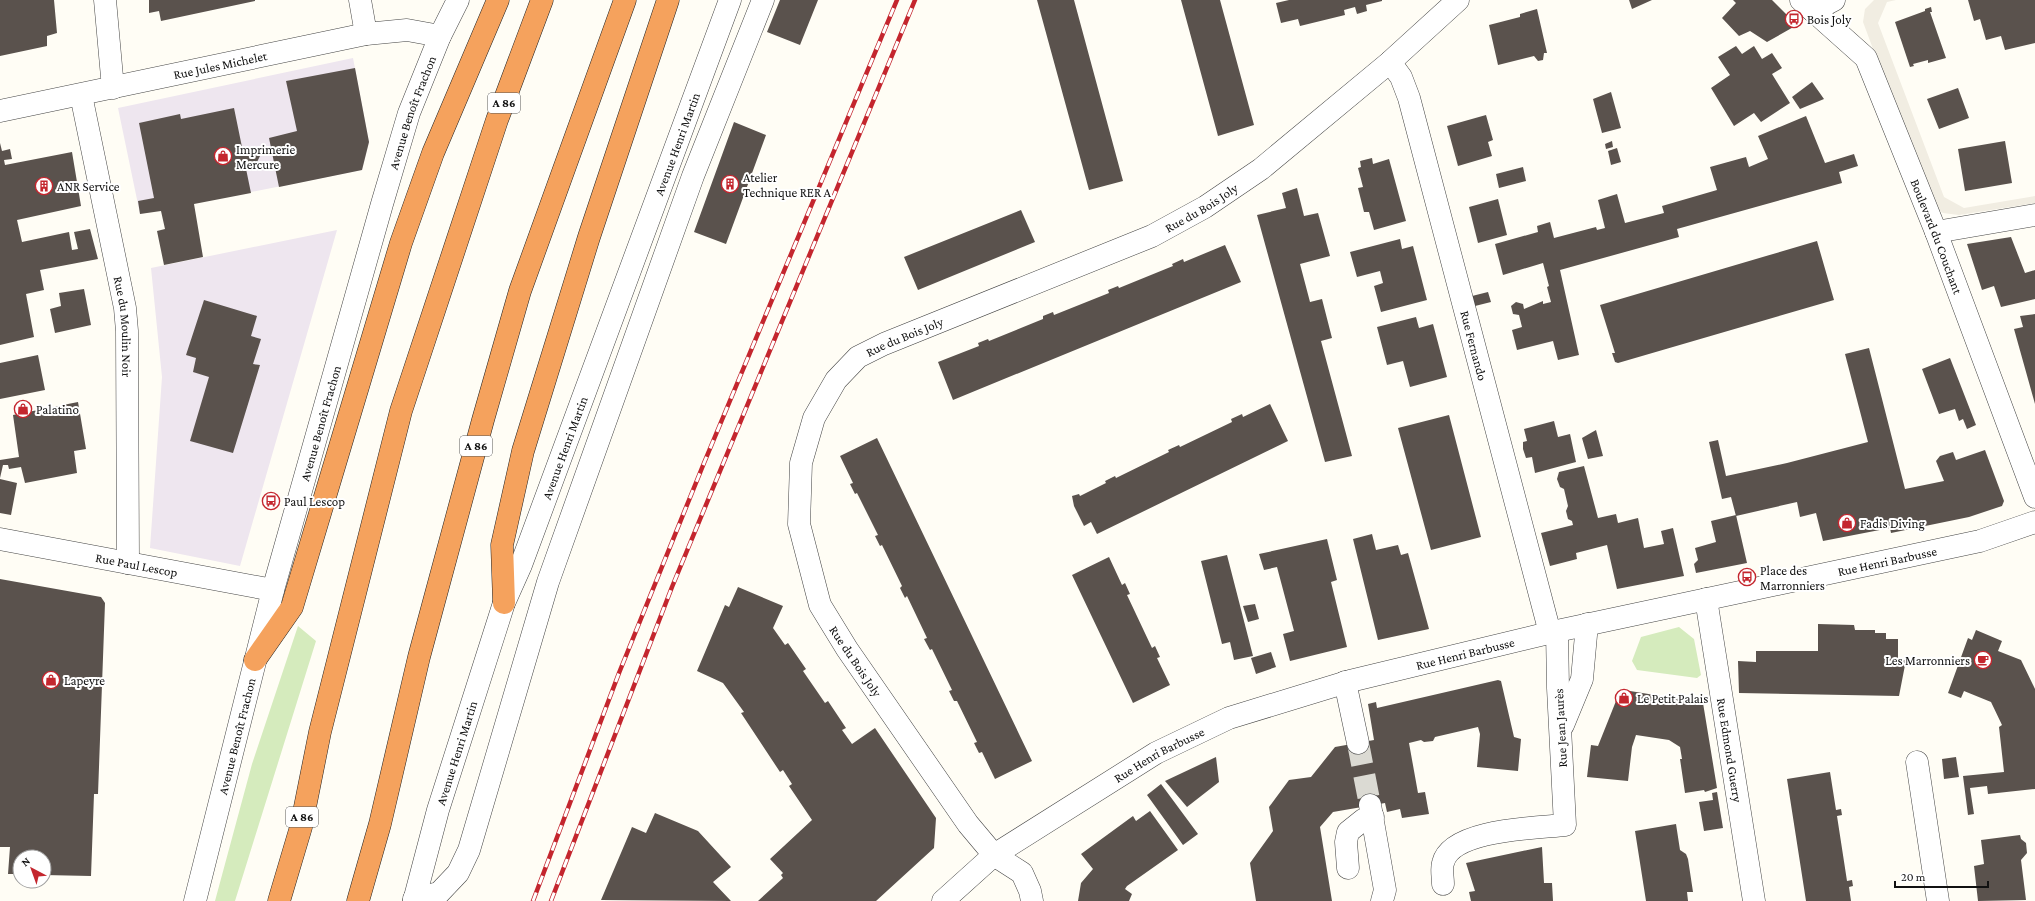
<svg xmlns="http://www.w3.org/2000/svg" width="2035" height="901" viewBox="0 0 2035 901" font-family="'Crimson Pro',serif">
	<rect width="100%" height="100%" fill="#fffdf5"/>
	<path fill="#eee6ef" d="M353,58L369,142L362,170L140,214L118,108Z
		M337,230L240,566L150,548L162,377L151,268Z"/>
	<path fill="#d5ebbd" d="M298,626L316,641L235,901H215L252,764Z
		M1679,627L1694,639L1701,675L1697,678L1637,670L1632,661L1641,637Z"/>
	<path fill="#f1ede2" d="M1874,0H1896L1887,2L1878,23L1944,197L1964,208L2035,196V203L1959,215L1943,213L1937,209L1920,175L1863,22L1865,9Z"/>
	<path fill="#5a524d" d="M0,0H54L57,33L47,36V46L0,56Z
		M149,0H255V1L161,21L159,11L149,13Z
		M780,0H818L800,45L767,32Z
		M1037,0H1074L1123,181L1089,190Z
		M1181,0H1220L1254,125L1218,136Z
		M1289,0H1382V1L1366,5L1367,11L1357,14L1355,7L1344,10L1345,15L1300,26L1298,19L1281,23L1276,3Z
		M1629,0H1652L1632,9Z
		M1733,0H1772L1797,25L1767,42L1750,31L1739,36L1722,18L1736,3Z
		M1968,0H2035V43L2005,50L2001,36L1986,40L1980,19L1974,21Z
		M1931,7L1932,12H1930L1946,58L1928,63V60L1913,64L1914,66L1910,67L1895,22L1925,11V9Z
		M1537,9L1547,53H1544L1543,60L1538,61L1534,56L1498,65L1489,25L1520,17V14Z
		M1736,46L1742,54L1754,46L1762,59L1772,53L1782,68L1772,74L1790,103L1761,122L1754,113L1734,126L1711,88L1730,75L1718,57Z
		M355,68L369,142L362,170L279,187L269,138L297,131L286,81Z
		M1812,82L1824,99L1800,109L1792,97Z
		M1958,88L1969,118L1939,129L1927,99Z
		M1611,92L1621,128L1602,133L1593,99Z
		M234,108L243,152L254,150L260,156L257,162L245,164L251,193L194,204L203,257L164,265L157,231L165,229L161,211L140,214L138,201L154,198L139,123L180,114L181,119Z
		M1486,115L1493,140L1488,142L1492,156L1458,166L1447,126Z
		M1806,116L1825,163L1854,154L1858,166L1839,172L1842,183L1677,229L1679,237L1560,270L1579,355L1558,360L1553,341L1517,350L1512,330L1522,327L1519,315L1513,314L1511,306L1516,302L1523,304L1524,309L1543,301V304L1551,302L1547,287L1549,286L1543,263L1503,275L1495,244L1538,232L1537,226L1550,222L1554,238L1596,227L1597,230L1605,228L1598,200L1617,194L1625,223L1664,213L1662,206L1717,190L1710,167L1746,157L1749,167L1768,159L1758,136Z
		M734,122L766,135L726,244L694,232Z
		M1612,141L1613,147L1606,149L1605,144Z
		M2005,141L2012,183L1965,191L1958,149Z
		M0,143L2,151L10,149L12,159L4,160L5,165L72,152L81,206L17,220L22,242L69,232L72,250L78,249L74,232L90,229L98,259L40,270L44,290L26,294L34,337L0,345Z
		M1617,148L1621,162L1611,165L1608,151Z
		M1372,158L1373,164L1389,159L1406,221L1374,230L1369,212H1364L1358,188L1363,187L1358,168L1361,167L1360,161Z
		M1523,167L1526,181L1499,188L1496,174Z
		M1297,188L1304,216L1318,213L1330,256L1300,264L1310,302L1322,299L1332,338L1321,341L1352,456L1325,462L1257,215L1286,208L1282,193Z
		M1498,199L1507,235L1478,243L1469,207Z
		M1021,210L1035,242L918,290L904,257Z
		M2011,237L2025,273L2035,270V299L2001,307L1994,286L1982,290L1967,244Z
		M1400,239L1402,249L1413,246L1427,300L1381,312L1374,286L1383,283L1380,271L1357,277L1350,252Z
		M1817,241L1834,300L1618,363L1615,362L1612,353H1615L1600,305Z
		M1225,245L1241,282L953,400L938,362L979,346L978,343L988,339L989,341L1043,319V316L1053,312L1054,315L1109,293L1108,290L1118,286L1119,288L1173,266L1172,264L1183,259L1184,262Z
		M84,289L91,325L55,333L50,309L61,306L59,293Z
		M1488,292L1491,302L1475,306L1472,296Z
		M204,300L257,316L251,336L261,339L253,364L260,365L233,453L190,441L209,377L193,372L196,358L186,355Z
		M2035,314V404L2014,329L2023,327L2020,316Z
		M1416,317L1419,328L1433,324L1447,377L1410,387L1403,361L1387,365L1377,327Z
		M1869,348L1905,489L1944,481L1936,461L1940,456L1953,452L1956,460L1985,450L2004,501L2002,506L1969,517L1891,533L1890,528L1823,541L1816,513L1800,517L1797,502L1736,516L1731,497L1722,499L1709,442L1718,440L1726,476L1787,463L1868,442L1845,354Z
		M38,355L45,390L0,399V363Z
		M1950,358L1976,425L1967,429L1963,419L1959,421L1955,409L1939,414L1922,369Z
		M78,402L86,449L74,451L77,473L25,483L21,467L9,469L8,465H3L0,478V460L19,457L13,415Z
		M1270,404L1288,441L1097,534L1091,522L1084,526L1074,506L1072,496L1079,494L1080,496L1106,483L1105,481L1115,476L1116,478L1169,452L1168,450L1179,445L1180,447L1232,422L1231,419L1242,414L1243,417Z
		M1449,415L1481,537L1431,550L1398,428Z
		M1554,421L1558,437L1570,434L1576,462L1535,473L1532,457L1526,458L1523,449V442L1527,441L1524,429Z
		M1596,430L1603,456L1588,459L1582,438Z
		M877,438L1032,761L995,779L982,752L979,753L974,743L977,742L957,701H954L949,691L952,690L932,649L930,650L924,639L927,638L907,596L905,598L900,588L902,586L882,545L880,546L875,536L878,535L857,493L855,494L850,484L853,483L840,456Z
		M1584,466L1598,518L1616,514L1618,523L1638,518L1644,548L1664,544L1661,531L1673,528L1684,576L1617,589L1607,545L1576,553L1577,559L1550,566L1541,533L1573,525L1572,521L1568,519L1566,511L1568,506L1564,489L1560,487L1557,479L1559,472Z
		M0,479L17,483L11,515L0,513Z
		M1736,515L1747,563L1696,573L1694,564L1698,560L1695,548L1716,542L1711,521Z
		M1372,534L1376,550L1398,545L1401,555L1408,553L1429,629L1378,640L1353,539Z
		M1327,539L1337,580L1331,582L1347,647L1290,661L1283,634L1294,631L1277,567L1264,570L1259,554Z
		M1227,555L1253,656L1234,660L1230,642L1222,644L1201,561Z
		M1109,557L1122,585L1125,583L1130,594L1127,595L1152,648L1155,646L1160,657L1157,658L1170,685L1133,703L1072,575Z
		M0,579L101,597L105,603L98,794H94L91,876L44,875V857H20V874H8L10,847H0Z
		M738,587L783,606L773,628L785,645L788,643L806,669L803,671L825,703L828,701L846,728L842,730L852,744L875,728L936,818L934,848L876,901H758L783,878L781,875L783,873L770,859L812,820L789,786L792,784L783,770L780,772L741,713L744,712L723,683L697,671L725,605L729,607Z
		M1255,604L1259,619L1248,622L1243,606Z
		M1818,624L1854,625L1855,630H1875V633H1886V639H1898V660H1906L1899,696L1739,693L1738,661L1756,662V651H1818Z
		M1976,630L2002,641L1998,651L2021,660L2035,689V789L1988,794L1987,786L1970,788L1974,814L1968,815L1963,776L2004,772L1999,727L2002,725L1991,702L1964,691L1961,698L1948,693L1968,638L1972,640Z
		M1271,652L1276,667L1256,674L1251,658Z
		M1498,680L1501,681L1514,737L1521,739L1518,771L1477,767L1480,734L1478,727L1435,737L1433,741L1424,742L1421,740L1409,743L1418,793L1425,792L1429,814L1402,818L1400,809L1387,812L1385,803L1333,812L1320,827L1332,901H1256L1250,863L1273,831L1269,807L1289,780L1311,777L1335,747L1374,740L1368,704L1376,702L1377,708Z
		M1624,690L1703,703L1717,788L1705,792L1704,790L1685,793L1680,759H1682L1680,747L1669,740L1636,735L1632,747L1628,781L1587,777L1591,745L1598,746L1620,691Z
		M1216,757L1219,782L1187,807L1165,781Z
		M1956,757L1959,777L1944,779L1942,759Z
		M1830,772L1836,810L1841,809L1842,815L1837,816L1847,881L1852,880L1853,886L1849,887L1851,901H1806L1787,779Z
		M1161,784L1198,834L1183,845L1147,795Z
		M1717,792L1723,828L1704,831L1699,802L1713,800L1712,793Z
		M1150,811L1178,850L1127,886L1125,889L1132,894L1129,901H1078L1081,883L1093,869L1081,854L1133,816L1136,821Z
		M655,813L698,831L731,867L713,882L731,901L601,900L632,827L646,833Z
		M1676,824L1680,850L1686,854L1688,859L1693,892H1687L1688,901H1646L1635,831Z
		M2020,835L2021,839L2026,843L2027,853L2021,860L2026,900L1978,901L1974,866L1984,864L1981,840Z
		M1542,847L1544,883H1552L1553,901H1471L1469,892L1475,891L1466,863Z"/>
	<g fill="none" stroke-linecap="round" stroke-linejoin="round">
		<path stroke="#dbdad3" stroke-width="22" stroke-dasharray="22 11" stroke-linecap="butt" d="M1358,743L1370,805"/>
		<defs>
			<g id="minor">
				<path d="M105,0L113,88"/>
				<path d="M360,0L366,34"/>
				<path id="s1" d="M1801,0L1866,58L1936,232L2035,497"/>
				<path d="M1813,11L1834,0"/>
				<path id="s2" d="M1390,62L1401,77L1409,98L1550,633"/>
				<path id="s3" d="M81,95L125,308L127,331L128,563"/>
				<path id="s4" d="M0,111L366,34L407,30L440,36"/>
				<path d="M1936,232L2035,215"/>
				<path id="s5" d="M0,539L273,590"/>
				<path id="s6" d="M1706,599L1754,901"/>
				<path d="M1345,682L1358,743"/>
				<path d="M1563,725L1582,679L1587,624"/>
				<path d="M1917,762L1938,901"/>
				<path d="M1370,805L1385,890L1382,901"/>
				<path d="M1348,868L1346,842L1348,832L1363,820L1373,817"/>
				<path d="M1443,884C1443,877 1441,869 1443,863C1451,829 1537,828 1565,825L1558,688L1557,631"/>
				<path d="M414,899L439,893L458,873L469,850L548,582L693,176L763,0"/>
				<path id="s7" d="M195,901L273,590L382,204L409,113L440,36L458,0"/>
				<path id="s8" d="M414,901L438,810L504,603L521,565L730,0"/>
				<path id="s9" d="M943,901L994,855L1156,753L1229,718L1350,681L1557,631L1980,541L2035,522"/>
				<path id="s10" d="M1032,901L1030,891L1022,873L994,855L968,824L847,649L820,605L799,524L801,463L814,418L836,380L858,357L884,344L1152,236L1205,207L1261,169L1390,62L1458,0"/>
			</g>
			<path id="highway" d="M504,603L502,545L523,451L589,237L668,0
				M255,660L292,607L401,243L433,153L498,0
				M279,901L301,827L320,732L401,411L497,120L542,0
				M358,901L380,824L419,657L483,420L520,291L625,0"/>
		</defs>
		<use href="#minor" stroke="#444" stroke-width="23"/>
		<use href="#highway" stroke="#222" stroke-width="23"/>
		<use href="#minor" stroke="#fff" stroke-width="22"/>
		<use href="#highway" stroke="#f5a25d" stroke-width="22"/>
		<defs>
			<path id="rail" d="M533,901L619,673L704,463L897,0
				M551,901L672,587L915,0"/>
		</defs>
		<use href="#rail" stroke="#c4262e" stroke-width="4.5"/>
		<use href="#rail" stroke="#fff" stroke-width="3" stroke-dasharray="9" stroke-linecap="butt"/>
	</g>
	<defs>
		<symbol id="bus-ring" viewBox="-11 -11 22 22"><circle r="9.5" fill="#fff" stroke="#c4262e" stroke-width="1.5"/><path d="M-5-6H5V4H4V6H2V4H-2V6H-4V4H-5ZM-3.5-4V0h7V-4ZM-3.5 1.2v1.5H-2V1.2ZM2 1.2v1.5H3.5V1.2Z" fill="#c4262e"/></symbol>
		<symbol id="shop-ring" viewBox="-11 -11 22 22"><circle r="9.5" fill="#fff" stroke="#c4262e" stroke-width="1.5"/><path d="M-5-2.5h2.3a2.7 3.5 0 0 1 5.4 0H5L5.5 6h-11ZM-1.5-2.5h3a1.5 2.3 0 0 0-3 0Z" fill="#c4262e"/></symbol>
		<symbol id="building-ring" viewBox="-11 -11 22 22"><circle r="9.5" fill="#fff" stroke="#c4262e" stroke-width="1.5"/><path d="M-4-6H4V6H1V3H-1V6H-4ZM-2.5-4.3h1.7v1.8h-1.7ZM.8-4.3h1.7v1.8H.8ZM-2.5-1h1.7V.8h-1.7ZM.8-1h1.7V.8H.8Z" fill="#c4262e"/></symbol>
		<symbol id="cafe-ring" viewBox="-11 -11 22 22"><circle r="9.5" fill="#fff" stroke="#c4262e" stroke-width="1.5"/><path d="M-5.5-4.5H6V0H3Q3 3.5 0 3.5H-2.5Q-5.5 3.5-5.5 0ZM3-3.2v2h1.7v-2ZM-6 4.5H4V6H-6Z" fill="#c4262e"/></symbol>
	</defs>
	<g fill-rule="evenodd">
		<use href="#bus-ring" x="1784" y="9" width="20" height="20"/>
		<use href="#shop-ring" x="213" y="146" width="20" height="20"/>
		<use href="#building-ring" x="720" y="174" width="20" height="20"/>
		<use href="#building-ring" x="34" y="176" width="20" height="20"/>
		<use href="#shop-ring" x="13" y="399" width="20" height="20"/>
		<use href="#bus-ring" x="261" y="491" width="20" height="20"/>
		<use href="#shop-ring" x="1837" y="513" width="20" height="20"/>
		<use href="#bus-ring" x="1737" y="567" width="20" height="20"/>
		<use href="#cafe-ring" x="1973" y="650" width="20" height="20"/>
		<use href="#shop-ring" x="41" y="670" width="20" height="20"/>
		<use href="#shop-ring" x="1614" y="688" width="20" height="20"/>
	</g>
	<g text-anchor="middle" stroke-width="4" stroke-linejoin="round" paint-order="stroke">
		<g fill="#fff" stroke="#585858" stroke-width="1">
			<rect x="488" y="93" width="32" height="20" rx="3"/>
			<rect x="460" y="436" width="32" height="20" rx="3"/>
			<rect x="286" y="807" width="32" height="20" rx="3"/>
		</g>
		<g font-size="12" font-weight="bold" fill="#111">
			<text x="504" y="107">A 86</text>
			<text x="476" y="450">A 86</text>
			<text x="302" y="821">A 86</text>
		</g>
		<g font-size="13" fill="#111" stroke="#fff" text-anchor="start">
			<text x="1807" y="24">Bois Joly</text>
			<text x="236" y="154">Imprimerie<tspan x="236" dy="15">Mercure</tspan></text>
			<text x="743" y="182">Atelier<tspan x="743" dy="15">Technique RER A</tspan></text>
			<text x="57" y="191">ANR Service</text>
			<text x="36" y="414">Palatino</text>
			<text x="284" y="506">Paul Lescop</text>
			<text x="1860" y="528">Fadis Diving</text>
			<text x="1760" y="575">Place des<tspan x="1760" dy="15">Marronniers</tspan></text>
			<text x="1970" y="665" text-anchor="end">Les Marronniers</text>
			<text x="64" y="685">Lapeyre</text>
			<text x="1637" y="703">Le Petit Palais</text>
		</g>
		<g font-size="13" fill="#111" stroke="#fff">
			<text dy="5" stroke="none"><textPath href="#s4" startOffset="225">Rue Jules Michelet</textPath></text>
			<text dy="5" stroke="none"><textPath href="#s7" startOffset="818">Avenue Benoît Frachon</textPath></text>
			<text dy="5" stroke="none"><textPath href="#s8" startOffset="802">Avenue Henri Martin</textPath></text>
			<text dy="5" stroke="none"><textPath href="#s10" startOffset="1010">Rue du Bois Joly</textPath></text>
			<text dy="5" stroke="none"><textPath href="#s1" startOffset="279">Boulevard du Couchant</textPath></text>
			<text dy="5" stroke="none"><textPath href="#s3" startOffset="236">Rue du Moulin Noir</textPath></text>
			<text dy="5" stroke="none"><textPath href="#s10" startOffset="686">Rue du Bois Joly</textPath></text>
			<text dy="5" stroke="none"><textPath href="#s2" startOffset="297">Rue Fernando</textPath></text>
			<text dy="5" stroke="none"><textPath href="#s7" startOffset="494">Avenue Benoît Frachon</textPath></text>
			<text dy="5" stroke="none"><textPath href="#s8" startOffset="478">Avenue Henri Martin</textPath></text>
			<text dy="5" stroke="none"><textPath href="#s9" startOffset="1018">Rue Henri Barbusse</textPath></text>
			<text dy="5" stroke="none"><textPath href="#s5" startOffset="139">Rue Paul Lescop</textPath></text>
			<text dy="5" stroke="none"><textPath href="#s9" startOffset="586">Rue Henri Barbusse</textPath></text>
			<text transform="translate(856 661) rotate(56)" y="5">Rue du Bois Joly</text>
			<text transform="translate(1560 728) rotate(-93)" y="5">Rue Jean Jaurès</text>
			<text dy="5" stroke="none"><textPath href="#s7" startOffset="170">Avenue Benoît Frachon</textPath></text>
			<text dy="5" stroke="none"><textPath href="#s6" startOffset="153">Rue Edmond Guerry</textPath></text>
			<text dy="5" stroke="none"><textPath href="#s8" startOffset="154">Avenue Henri Martin</textPath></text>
			<text dy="5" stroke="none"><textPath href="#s9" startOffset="262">Rue Henri Barbusse</textPath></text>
		</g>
	</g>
	<g transform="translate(32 869) rotate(319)"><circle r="19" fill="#ffffff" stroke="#a0a0a0"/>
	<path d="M0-3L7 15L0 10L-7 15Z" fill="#c4262e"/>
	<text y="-6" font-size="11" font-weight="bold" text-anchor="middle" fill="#111111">N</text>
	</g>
	<path d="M1895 881v6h93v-6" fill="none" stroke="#111111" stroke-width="2"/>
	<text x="1901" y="881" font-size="12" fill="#111111" stroke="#ffffff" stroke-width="3" paint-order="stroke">20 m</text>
</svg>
